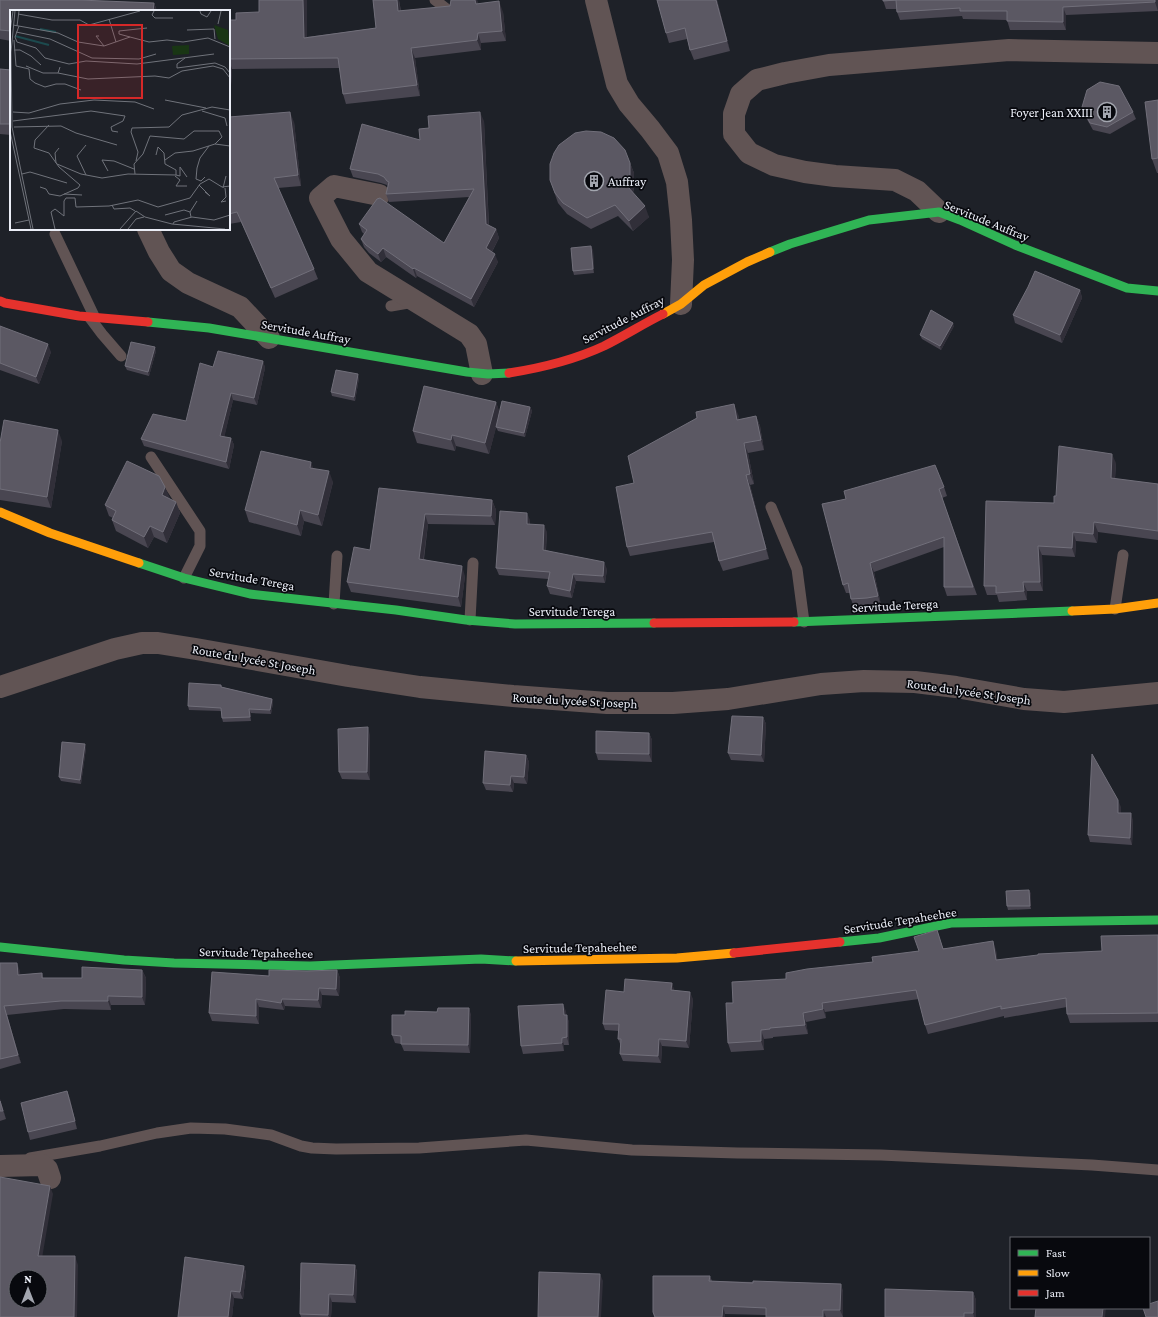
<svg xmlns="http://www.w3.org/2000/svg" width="1158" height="1317" viewBox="0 0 1158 1317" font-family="'Crimson Pro',serif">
	<rect width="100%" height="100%" fill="#1e2128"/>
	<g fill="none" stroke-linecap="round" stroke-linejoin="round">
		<path stroke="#615454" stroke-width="11" d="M435,0L448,10
			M55,234L95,318
			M391,306L414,302
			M90,318L102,334L121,356
			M151,457L200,531V546L184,578
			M771,507L797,569L804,622
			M334,604L337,556
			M1115,609L1123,555
			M470,620L473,563
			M30,1158L100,1146L157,1133L191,1128L225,1129L271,1135L301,1146L312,1148L336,1149L419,1148L526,1140L632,1150L738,1153L881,1155L1092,1165L1158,1170"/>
		<path stroke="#615454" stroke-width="22" d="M596,0L617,84L629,104L650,129L668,153L677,182L681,220L683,260L681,304
			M379,195L334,186L320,198L341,239L368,272L469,334L476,344L482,374
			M939,212L917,191L895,180L835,176L805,172L774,165L749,153L734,134V114L741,94L757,80L785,73L829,65L1009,50L1158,53
			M148,229L159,252L171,271L188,283L240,307L269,338
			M0,687L115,649L142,643H158L196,649L348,676L420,687L513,696L607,703H673L728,699L821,684L864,681L915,682L956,687L1024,699L1064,702L1158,693
			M0,1166L42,1165L47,1169L50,1178"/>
		<path stroke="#30b455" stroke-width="9" d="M770,252L790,244L869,220L939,212L960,220L1015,245L1127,288L1158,291
			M148,322L209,328L467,372L488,374L509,373
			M139,563L184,578L250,594L396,610L466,620L515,624L654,623
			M794,622L1072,611
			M840,942L879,938L951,923L1158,920
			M0,947L124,960L174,963L310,966L481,959L516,961"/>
		<path stroke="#ff9f0a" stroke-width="9" d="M663,314L681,304L704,285L747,262L770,252
			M0,512L50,533L139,563
			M1072,611L1115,609L1158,603
			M516,961L677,958L734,953"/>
		<path stroke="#e5322d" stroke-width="9" d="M0,301L5,303L79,316L148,322
			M509,373C541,368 574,360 604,346C624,336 643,324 663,314
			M654,623L794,622
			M734,953L840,942"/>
	</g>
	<path fill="#494651" d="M0,0L154,3L157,11H11V41L0,39Z
		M259,0H307V37L376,28L373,0H399L401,11L450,6L451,0H477L478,4L503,12L506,41L481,43V50L415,58L420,96L346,104L343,94L340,68L232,69L229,117L294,122L301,186L278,188L314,269L318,279L275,298L241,222L229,224V20H236L259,12Z
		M657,0H717L730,51L694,60L690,50L687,39L669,43L666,33Z
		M883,0H1158V11L1066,15V30H1010L1007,20L963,19L962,16L900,20L897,12L896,9H886Z
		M0,69L11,70V135L0,134Z
		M1158,100V173H1157L1152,159Z
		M1082,107L1133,112L1136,119L1110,134L1093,130L1084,114Z
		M484,121L489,225L496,229L499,238L492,252L498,262L474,307L417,276L416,278L386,257L381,262L369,253L364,247L361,239L364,234L362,232L359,224L444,243L469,197L389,202L386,194L388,187L387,185L381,183L353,177L350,169L420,140L429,128Z
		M630,163L634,173V188L633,193L649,217L633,231L618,216L591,229L567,214L558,203L550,180Z
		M593,250L594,273L574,275L573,271Z
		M1080,290L1082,298L1062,343L1015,323L1013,315Z
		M0,326L51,352L39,384L0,370Z
		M954,326L941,350L922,339L920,335Z
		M156,351L149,376L127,370L125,366Z
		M263,361L265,368L257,405L233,400L224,437L231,438L234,445L229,469L144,446L141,439L186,421L213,367Z
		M359,378L355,401L332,396L331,392Z
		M496,402L499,412L530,407L532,411L525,437L498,431L496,427L489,454L456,446L455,451L417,443L413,431Z
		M738,414L739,420L756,416L760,426L764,450L748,453L754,484L750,485L769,559L723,571L719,561L714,542L630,556L627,547Z
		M62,441L51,508L0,500V443Z
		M1116,463L1115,479L1158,484V540L1098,532L1097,543L1076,541L1075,557L1042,555L1043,591H1027V600L999,602L997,595H987L984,586L1054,503L1056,496Z
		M313,468L333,482L322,526L304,521L301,536L249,522L245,510Z
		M944,487L947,496L942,498L977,595L947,596L944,587V547L874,572L881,605L870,607L854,608L851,599L850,593H846L843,585L822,504Z
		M379,488L492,500L496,510L495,525L428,524L424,559L465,576L461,607L351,592L347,582L370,550Z
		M170,498L169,499L176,502L180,513L167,543L154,537L148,548L116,531L112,520L113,518L109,516L105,505Z
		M530,520V524L547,532L546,550L607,569L605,583L576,581L572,598L550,594L547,586L548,579L499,575L496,568Z
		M221,685L222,687L272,699L273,703L271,714L251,713V721L223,722L222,718L221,711L189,710L188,706Z
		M763,717L766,724L764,762L731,760L728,753Z
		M649,733L652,740V762L598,760L596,753Z
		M370,735V780L342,779L339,772Z
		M86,748L81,784L61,781L59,777Z
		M526,755L529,762L527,784L514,783L513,792L486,790L483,783Z
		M1121,807V813L1133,820L1132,845L1090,842L1088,835Z
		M1029,890L1031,894V909L1008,910L1007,906Z
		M937,930L943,948L996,950L997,960L1102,951L1158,935V1022L1070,1023L1067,1014V1007L1004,1018V1016L928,1034L925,1025L919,999L825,1012L826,1018L806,1022L808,1034L773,1037V1038L764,1039V1050L731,1052L728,1043L733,1003L786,979L873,962L919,951Z
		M0,963L20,971V975L42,973L43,978H82L142,970L146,978L145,1005H111V1010L64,1009L7,1015L21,1063L0,1069Z
		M337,970L340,978L339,996L322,995L321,1008L285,1006L284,1010L259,1007V1024L212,1021L209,1013L269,976L307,971Z
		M672,983L674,991L693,999L689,1048L662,1046L661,1063L623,1061L620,1054L621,1046L618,1039L619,1031L605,1030L603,1024L624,992Z
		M469,1008L471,1016L470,1053L404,1051L401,1044L395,1043L392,1035L405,1015L437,1012Z
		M566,1011V1015L569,1022V1045H564V1051L523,1054L521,1046Z
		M67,1091L70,1099L77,1129L30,1140L28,1132Z
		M0,1099L6,1119L0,1121Z
		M355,1265L357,1272L356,1303L332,1302L331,1317H301L300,1314Z
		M244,1266L246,1273L243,1299L234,1298L232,1317H178Z
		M710,1276L712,1281L841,1284L843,1292V1317H766V1315L725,1314V1317H654L653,1312Z
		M973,1292L976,1300V1317H885Z"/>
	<path fill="#312f39" d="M303,0H307V48L304,38Z
		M397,0H399V1L402,21L398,11Z
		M475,0H477L478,4H476Z
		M716,0H717L730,51L727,41Z
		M1155,0H1158V11L1155,2Z
		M499,1L503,12L506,41L502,31Z
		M154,3L157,11H153Z
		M1063,7L1066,15V30L1063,22Z
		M478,33L481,43V50L477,40Z
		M411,48L415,58L420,96L417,85Z
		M229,60L232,69L229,120Z
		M290,112L294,122L301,186L298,175Z
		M480,112L484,121L489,232L486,224Z
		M630,163L634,173V188L631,198L628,187Z
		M645,206L649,217L633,231L629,221Z
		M496,229L499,238L489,257L486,248Z
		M591,246L593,250L594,273L593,269Z
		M383,248L386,257L381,262L378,254Z
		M495,254L498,262L474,307L471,299Z
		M414,268L417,276L416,278L413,269Z
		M1080,290L1082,298L1062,343L1060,335Z
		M953,323L954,326L941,350L940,346Z
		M48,344L51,352L39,384L36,377Z
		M155,347L156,351L149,376L148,372Z
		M263,361L265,368L257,405L254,398Z
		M358,374L359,378L355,401L354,397Z
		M231,393L233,400L223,443L220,436Z
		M496,402L500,413L489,454L485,443Z
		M734,404L738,414L741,430L737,420Z
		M530,407L532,411L525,437L524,433Z
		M756,416L760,426L764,450L761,440Z
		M58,430L62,441L51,508L47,497Z
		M452,435L456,446L455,451L451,440Z
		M231,438L234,445L229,469L226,462Z
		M744,443L748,453L754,484L750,474Z
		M1112,454L1116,463L1114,487L1111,478Z
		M311,462L315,473L310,468Z
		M329,471L333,482L322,526L318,515Z
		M746,475L750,485L769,559L766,549Z
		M165,487L170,498L166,506L162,495Z
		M492,500L496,510L495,525L491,516Z
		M176,502L180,513L167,543L163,532Z
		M300,510L304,521L301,536L297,525Z
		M527,513L530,520L529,531L527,524Z
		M425,514L428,524L422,568L419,559Z
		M1094,522L1098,532L1097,543L1093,534Z
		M544,525L547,532L545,557L543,550Z
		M150,526L154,537L148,548L144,537Z
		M1073,532L1076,541L1075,557L1072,548Z
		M1038,546L1042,555L1043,591L1040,582Z
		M604,562L607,569L605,583L603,576Z
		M870,563L874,572L881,605L878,596Z
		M462,566L465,576L461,607L458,597Z
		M573,574L576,581L572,598L570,591Z
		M1023,582L1027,591V600L1024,591Z
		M272,699L273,703L271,714L270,710Z
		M249,709L251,713V721L250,717Z
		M763,717L766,724L764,762L761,755Z
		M368,727L370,735V780L367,772Z
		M649,733L652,740V762L649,754Z
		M85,744L86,748L81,784L80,780Z
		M526,755L529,762L527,784L524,777Z
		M511,776L514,783L513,792L510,785Z
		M1118,800L1121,807V820L1118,813Z
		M1131,813L1133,820L1132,845L1130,838Z
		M1029,890L1031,894V909L1030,906Z
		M993,941L996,950L999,969L996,960Z
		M17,963L20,971L21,984L18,975Z
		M142,970L146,978L145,1005L142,997Z
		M337,970L340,978L339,996L336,989Z
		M672,983L674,990L673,997L671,990Z
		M319,988L322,995L321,1008L318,1000Z
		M690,992L693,999L689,1048L686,1041Z
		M108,996L111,1005V1010L108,1001Z
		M256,999L259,1007V1024L256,1016Z
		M282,999L285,1006L284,1010L281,1003Z
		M822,1003L825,1012L826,1018L823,1009Z
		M563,1004L566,1011L567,1019V1015L569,1022V1045L567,1037Z
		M4,1006L7,1015L21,1063L18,1055Z
		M469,1008L471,1016L470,1053L468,1045Z
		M803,1013L806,1022L808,1034L805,1025Z
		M761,1030L764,1039V1050L761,1041Z
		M562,1038L564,1045V1051L562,1043Z
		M659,1039L662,1046L661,1063L658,1056Z
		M67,1091L70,1099L77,1129L75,1121Z
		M0,1099L6,1119L0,1101Z
		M50,1186L53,1194L41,1264L38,1256Z
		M75,1256L78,1265L77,1317H74Z
		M355,1265L357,1272L356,1303L353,1295Z
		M244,1266L246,1273L243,1299L240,1292Z
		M600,1274L603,1281L601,1317H598Z
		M841,1284L843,1292V1317L840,1310Z
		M231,1291L234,1298L232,1317H228Z
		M973,1292L976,1300V1317H974L973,1313Z
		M329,1294L332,1302L331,1317H329L328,1315Z
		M723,1306L725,1314V1317H722Z
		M1103,1308H1106L1105,1317H1102Z
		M823,1310L826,1317H823Z"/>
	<path fill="#5b5863" stroke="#716f7a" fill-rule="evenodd" d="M0,0H79L154,3L153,11H11V31L0,30Z
		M259,0H303L304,38L376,28L373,0H397L398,11L450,6L451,0H475L476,4L499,1L502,31L478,33L477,40L411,48L417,85L343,94L338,58L229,59V20H236V13L259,12Z
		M657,0H716L727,41L690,50L685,28L666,33Z
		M883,0H1155V2L1063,7V22L1007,21V11H960V8L897,12L896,0L883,1Z
		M0,69L11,70V124H0Z
		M1100,82L1119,86L1133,112L1107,127L1090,123L1082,107L1087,90Z
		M1158,100V158L1152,159L1145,102Z
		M290,112L298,175L274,178L314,269L271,288L237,212L229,214V117Z
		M480,112L486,224L496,229L486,248L495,254L471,299L414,268L413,269L383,248L378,254L366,245L361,239L367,230L359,224L377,199L380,198L444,243L474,189L386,194L389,182L387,181L384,177L378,174L350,169L362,124L420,140L419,129L429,128L428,116Z
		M586,131L601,132L614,138L625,150L630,163V178L628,187L645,206L629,221L615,205L587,218L563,203L555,193L550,180V164L554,153L559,145L575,133Z
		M591,246L593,269L573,271L571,248Z
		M1035,271L1080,290L1060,335L1013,315L1028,287Z
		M931,310L953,323L940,346L920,335Z
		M0,326L48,344L36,377L0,363Z
		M131,342L155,347L148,372L125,366Z
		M218,351L263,361L254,398L231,393L220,436L231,438L226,462L141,439L153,414L186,421L200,363L213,367Z
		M336,370L358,374L354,397L331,392Z
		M424,386L496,402L485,443L452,435L451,440L413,431Z
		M502,401L530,407L524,433L496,427Z
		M734,404L737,420L756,416L761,440L744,443L750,474L746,475L766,549L719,561L712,532L627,547L616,487L634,483L628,456L697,418L696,412Z
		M4,420L58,430L47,497L0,489V443Z
		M1059,446L1112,454L1111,478L1158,484V531L1094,522L1093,534L1073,532L1072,548L1038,546L1040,582H1023L1024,591L996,593V586H984L986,501L1054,503V496H1056Z
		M261,451L311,462L310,468L329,471L318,515L300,510L297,525L245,510Z
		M127,461L159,476L165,487L162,495L176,502L163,532L150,526L144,537L112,520L116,511L105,505Z
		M935,465L944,487L939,489L973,587H944V537L870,563L878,596L867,598L851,599L848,583L843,585L822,504L846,499L844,491Z
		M379,488L492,500L491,516L425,514L419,559L462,566L458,597L347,582L354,547L370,550Z
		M500,511L527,513V524L544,525L543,550L604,562L603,576L573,574L570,591L547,586L550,572L496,568Z
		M189,683L221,685V687L272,699L270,710L249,709L250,717L222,718L221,708L188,706Z
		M732,716L763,717L761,755L728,753Z
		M368,727L367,772H339L338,729Z
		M596,731L649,733V754L596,753Z
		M62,742L85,744L80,780L59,777Z
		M485,751L526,755L524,777L511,776L510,785L483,783Z
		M1092,754L1118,800V813H1131L1130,838L1088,835Z
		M1029,890L1030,906H1007L1006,891Z
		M937,930L943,949L993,941L996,960L1038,955V954L1102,951L1101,936L1158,935V1013L1067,1014L1066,998L1001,1009V1006L925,1025L916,990L822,1003L823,1009L803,1013L805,1025L770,1028V1029L761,1030V1041L728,1043L726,1003H733L732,982L786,979V973L807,969L873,962L872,957L919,951L914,937Z
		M0,963H17L18,975L42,973V978H82V967L142,970V997L108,996V1001H61L4,1006L18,1055L0,1059Z
		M269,970L307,971L337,970L336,989L319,988L318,1000L282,999L281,1003L256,999V1016L209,1013L212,972L269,976Z
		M625,979L672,983L671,990L690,992L686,1041L659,1039L658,1056L620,1054L621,1039H618L619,1024H603L606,990L624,992Z
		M563,1004L564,1015H567V1037L562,1038V1043L521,1046L518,1006Z
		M438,1008H469L468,1045L401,1044V1036L392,1035V1015H405V1011L437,1012Z
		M67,1091L75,1121L28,1132L21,1103Z
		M0,1101L3,1111H0Z
		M0,1177L50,1186L38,1256H75L74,1317H0ZM16,1277H40V1301H16Z
		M185,1257L244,1266L240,1292L231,1291L228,1317H178Z
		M301,1263L355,1265L353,1295L329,1294L328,1315L300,1314Z
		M539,1272L600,1274L598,1317H538Z
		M653,1276H710L709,1281L753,1283V1281L841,1284L840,1310H823V1317H766V1308L723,1306L722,1317H655L653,1312Z
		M885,1289L973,1292V1313H964V1317H885Z
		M1158,1301V1317H1146L1143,1308H1149V1304Z
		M1036,1308H1103L1102,1317H1035Z"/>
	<defs>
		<symbol id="building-ring" viewBox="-11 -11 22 22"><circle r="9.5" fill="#08090e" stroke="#a3a6af" stroke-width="1.5"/><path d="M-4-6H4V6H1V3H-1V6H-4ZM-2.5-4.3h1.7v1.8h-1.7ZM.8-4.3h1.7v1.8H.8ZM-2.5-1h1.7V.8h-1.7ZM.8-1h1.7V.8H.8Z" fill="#a3a6af"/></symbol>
	</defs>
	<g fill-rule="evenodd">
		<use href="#building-ring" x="1096" y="101" width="22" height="22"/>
		<use href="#building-ring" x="583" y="170" width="22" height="22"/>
	</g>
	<g text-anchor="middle" stroke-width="3.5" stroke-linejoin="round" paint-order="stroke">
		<g font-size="13" fill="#ebeef7" stroke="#08090e" text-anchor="end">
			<text x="1093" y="117">Foyer Jean XXIII</text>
			<text x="608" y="186" text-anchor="start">Auffray</text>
		</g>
		<g font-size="13" fill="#ebeef7" stroke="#08090e">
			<text transform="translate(987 220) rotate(22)" y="5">Servitude Auffray</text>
			<text transform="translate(623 319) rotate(-27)" y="5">Servitude Auffray</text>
			<text transform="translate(306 331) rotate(10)" y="5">Servitude Auffray</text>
			<text transform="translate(252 578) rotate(10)" y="5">Servitude Terega</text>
			<text transform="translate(895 605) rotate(-3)" y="5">Servitude Terega</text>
			<text x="572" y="616">Servitude Terega</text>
			<text transform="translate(254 659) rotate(10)" y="5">Route du lycée St Joseph</text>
			<text transform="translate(969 691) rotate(8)" y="5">Route du lycée St Joseph</text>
			<text transform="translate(575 700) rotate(3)" y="5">Route du lycée St Joseph</text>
			<text transform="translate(900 920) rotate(-9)" y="5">Servitude Tepaheehee</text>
			<text transform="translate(580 947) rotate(-1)" y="5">Servitude Tepaheehee</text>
			<text transform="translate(256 952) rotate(1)" y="5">Servitude Tepaheehee</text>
		</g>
	</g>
	<g transform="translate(10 10)">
		<rect width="220" height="220" fill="#1e2128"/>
		<path d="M204,15L218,20L220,36L208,29Z" fill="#193614"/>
		<path d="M179,35V44L163,45L162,36Z" fill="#193614"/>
		<path fill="none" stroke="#1c4a4e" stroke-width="2" d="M30,19L46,22M5,26L39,35"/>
		<path fill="none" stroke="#70737b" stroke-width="1" d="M5,1L1,42L2,117L23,219M144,1L142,5L145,8H163M190,1L191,4L197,7L201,1M8,4L42,10H70L79,15L130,1M99,9L106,32M208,14L211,1M3,15L48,23L68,32L94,36L120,27L139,32L157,30L173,32L198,28L220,37M7,16L9,1M9,16L5,27L7,32L26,38L35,48L59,54L76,51L127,54L204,44M177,20L204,19L205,29M0,22L3,1M6,22L40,29L82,48L129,49L146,44M89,26H86L94,36M120,27L109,24V21L137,18M4,30L6,56L19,59L20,69L25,73L35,77L46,74H55L71,80M4,40H10L21,46L31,55M175,48L167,54V58L205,53L215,57L220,63M16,56L33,63H48L50,57M48,63L78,69L145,66L159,68L172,61L203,56L213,59L220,68M155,90L196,98M192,101L215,108L217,116M3,102L19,103L50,94L84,90L125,92L144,99M3,111L81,101L115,106L113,111L101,117L102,121L108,122M4,117L51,116L66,123L107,135M0,121L21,219M76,135L67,146L76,165M155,150L165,143L183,141L205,134L220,136M126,151L128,142L121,122L122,118L159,117L172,105L202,97L220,100M46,153L45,143L49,138M47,154L71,164L92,168L118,164L166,165V160L155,154L154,143L148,137L146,145M98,161L92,150L104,151L124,159M12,164L20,162L57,173M125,164L124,154L133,144L140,126L174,129L184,121H209L212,127L205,134M166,165L170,166V157L177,167M165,166L170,170L166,176H177M195,167L191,171L186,169L187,158L190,148L199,136M189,175L200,186L195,182M30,177L36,179L39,184L50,186L68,178L70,175L49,157L39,143L24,138L25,130L39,115M213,178L216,166M215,178L216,187L211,192L216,191M54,184L72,185M102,195L104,199L120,198L125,201M180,202L187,191M155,205L174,200L180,202L181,207M5,213L19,210M163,214L164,212L182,207L204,210L220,205M45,219L41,202L45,199L54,206V191L56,188H65L66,197L99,196L128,190L148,197L180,188L190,174L199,169L212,177L220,176M110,219L126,201L135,207L162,214L215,219M118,219L126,209L134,207"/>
		<path fill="#d62828" fill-opacity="0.15" stroke="#d62828" stroke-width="2" d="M68,15H132V88H68Z"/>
		<rect width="220" height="220" fill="none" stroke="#ebeef7" stroke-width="2"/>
	</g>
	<rect x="1010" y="1237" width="140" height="72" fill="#08090e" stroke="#63656b"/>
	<rect x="1018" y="1250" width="20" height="6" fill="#30b455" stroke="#63656b"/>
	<text x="1046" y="1257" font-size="12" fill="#ebeef7">Fast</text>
	<rect x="1018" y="1270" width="20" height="6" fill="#ff9f0a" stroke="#63656b"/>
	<text x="1046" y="1277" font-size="12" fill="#ebeef7">Slow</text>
	<rect x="1018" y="1290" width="20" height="6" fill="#e5322d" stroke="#63656b"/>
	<text x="1046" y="1297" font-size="12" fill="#ebeef7">Jam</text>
	<g transform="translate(28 1289)"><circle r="19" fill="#08090e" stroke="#63656b"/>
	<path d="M0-3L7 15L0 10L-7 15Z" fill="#a3a6af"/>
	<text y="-6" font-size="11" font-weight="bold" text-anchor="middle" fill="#ebeef7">N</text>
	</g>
</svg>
